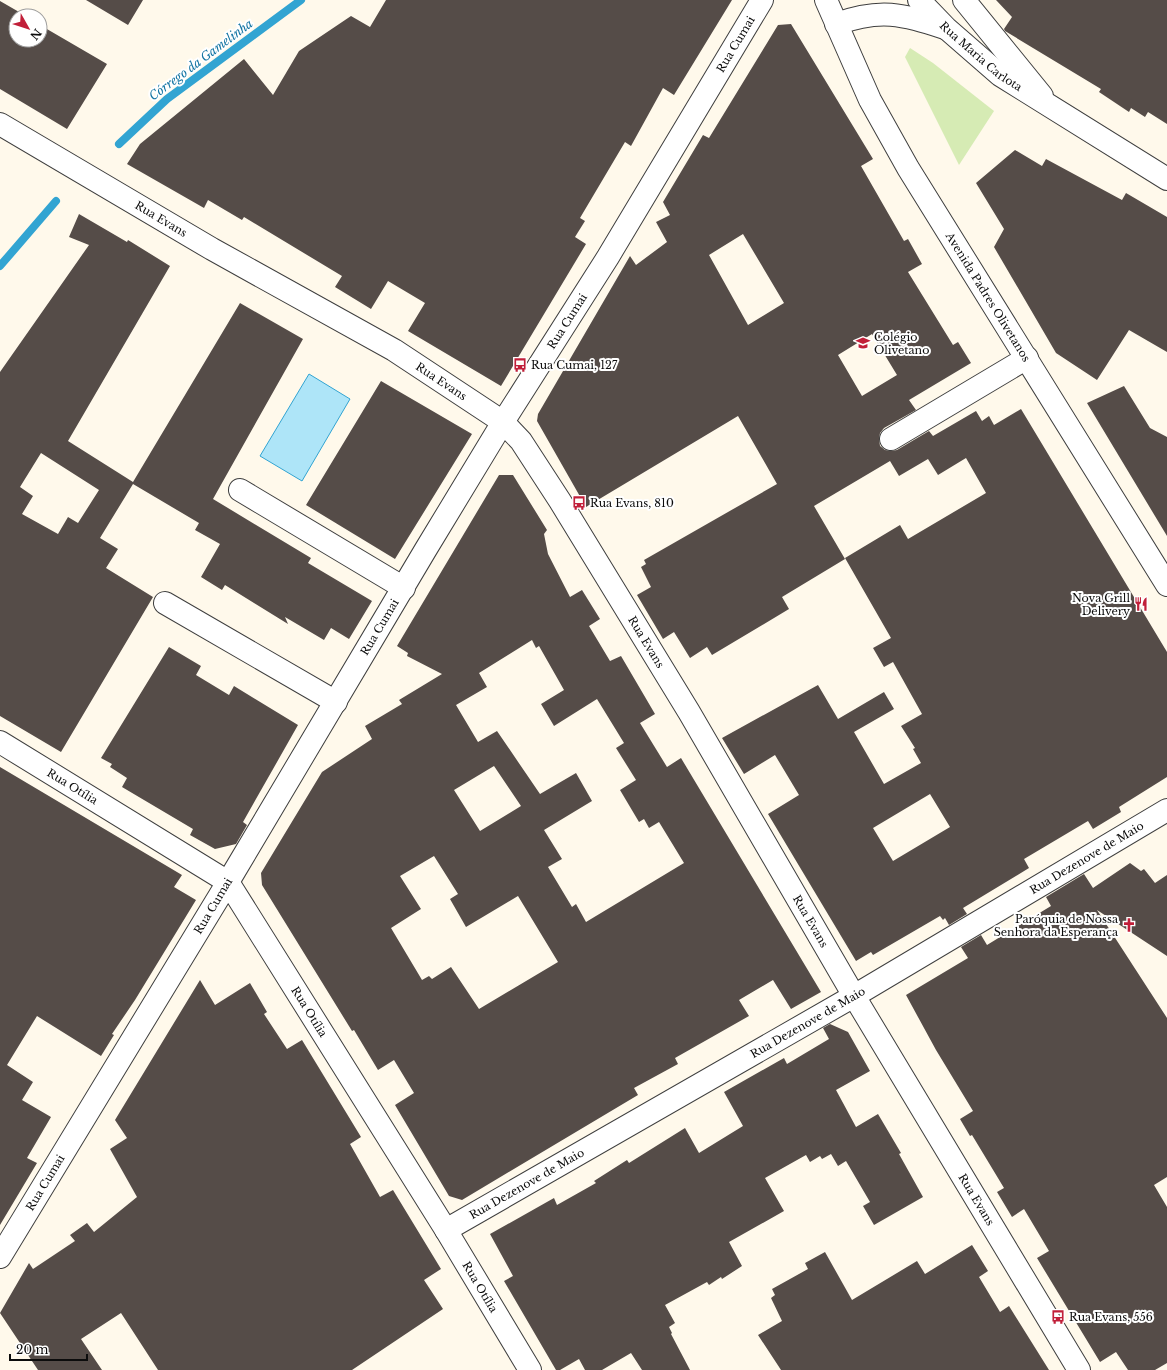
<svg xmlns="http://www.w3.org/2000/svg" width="1167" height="1370" viewBox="0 0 1167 1370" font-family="'Libre Baskerville',serif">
	<rect width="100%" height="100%" fill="#fff9eb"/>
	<path fill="#d6ebb4" d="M910,48L933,63L994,111L959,165L905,57Z"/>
	<path fill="#aee5f8" stroke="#32a4d2" d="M309,374L350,399L302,481L260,456Z"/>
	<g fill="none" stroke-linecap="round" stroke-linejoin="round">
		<path stroke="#32a4d2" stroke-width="8" d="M119,144L167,99L301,0
			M0,266L56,201"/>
	</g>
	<path fill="#554c48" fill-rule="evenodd" d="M86,0H143L128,25Z
		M386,0H732L674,95L663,88L631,146L625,142L580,218L585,221L575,237L586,244L501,386L408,331L425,303L388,281L371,309L335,287L342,276L244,217L242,220L208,200L204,208L127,164L140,144L244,59L273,95L299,51L351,16L370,27Z
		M996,0H1167V124L1148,112L1145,117L1131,108L1129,112L1099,92L1101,89L1005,31L1004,29L1012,17Z
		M0,1L26,16H16V40H40V25L107,64L67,129L0,89Z
		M791,24L873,159L861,166L904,241L908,239L922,264L908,272L953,345L958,342L971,363L909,400L916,410L884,428L880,433L879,439L880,446L885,450L891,451L897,450L929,431L933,436L976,411L982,421L989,416L994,425L1021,409L1167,652V777L1119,807L1121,812L1093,829L1088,821L1024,859L1029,868L963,908L967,914L949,925L945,918L943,920L940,916L873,955L871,952L856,961L768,814L799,795L775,755L744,774L722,738L818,685L838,719L884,692L894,709L854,732L884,784L921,763L913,749L915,748L901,726L922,714L893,662L884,667L873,648L891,638L845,558L900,525L908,539L986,493L966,458L938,475L928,459L899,476L890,461L814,506L845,559L782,597L789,609L712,655L707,647L690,658L674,632L663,639L637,595L651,587L641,567L646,564L644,560L777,484L738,416L586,507L537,421L538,414L630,256L636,265L667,242L656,222L670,215L663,202L703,135L709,138L778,25ZM743,234L784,303L748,325L709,255ZM872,334L897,375L862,396L838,355ZM930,794L950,827L893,861L873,828Z
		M1015,150L1042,166L1046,159L1122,200L1126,193L1167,217V352L1129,330L1097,380L1056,353L994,247L1004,229L976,183Z
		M79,214L127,242L128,240L170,266L68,441L133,482L240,303L303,339L213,499L311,558L308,563L372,601L349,639L331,628L324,640L285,617L288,624L225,585L222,590L201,577L220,544L195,530L199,523L133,484L100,538L118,549L106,568L153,597L61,752L0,716V372L89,245L69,237ZM41,453L99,490L78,523L68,517L58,534L22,514L33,496L20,487Z
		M381,381L472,434L395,559L306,505Z
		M1124,386L1150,428L1167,437V536L1087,403Z
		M499,475H513L547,530L544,534L548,554L570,597L582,590L600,619L589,626L610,661L621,656L655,714L640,723L667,767L681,758L821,992L791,1009L773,980L739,1000L749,1016L675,1058L678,1064L634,1088L638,1095L462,1200L449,1196L395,1105L414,1093L394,1060L378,1070L354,1030L352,1031L262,885L261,873L322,772L372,739L365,726L402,704L399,700L442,674L407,656L408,653L397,646ZM532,640L536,648L539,646L564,690L541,704L554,726L597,699L624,743L616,748L636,780L620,790L639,822L644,819L649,828L659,822L684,863L586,922L576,904L572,907L548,867L562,859L544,830L592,801L576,773L540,794L497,731L478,742L456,705L487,687L479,673ZM494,766L521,806L480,831L454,790ZM434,856L458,894L450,899L466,927L518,896L558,962L479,1009L451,967L432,979L429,976L422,980L391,928L421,909L400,876Z
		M169,647L201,666L196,675L229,695L234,686L298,725L243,822L247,825L236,844L215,849L190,835L193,829L122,787L127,778L110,767L112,764L101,758Z
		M0,767L182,875L174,887L196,900L135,1000L112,1034L114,1035L101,1056L37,1016L7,1065L33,1082L22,1100L51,1117L27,1158L37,1163L0,1225Z
		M1130,863L1141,871L1144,869L1155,883L1167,875V956L1097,910L1167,1018V1177L1154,1185L1167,1207V1363L1155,1370H1128L1116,1352L1100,1362L1037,1258L1049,1251L1024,1209L1012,1217L997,1192L1004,1188L972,1135L970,1136L960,1119L973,1111L936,1050L906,995L968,958L961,947L981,935L987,945L1051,906L1046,897L1084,874L1093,888Z
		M200,980L215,1005L250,983L267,1012L264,1014L287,1049L302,1040L361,1137L350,1144L380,1197L393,1190L441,1269L424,1280L443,1309L352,1370H158L121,1313L81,1339L102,1370H38L0,1313L29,1263L33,1269L75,1241L70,1235L87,1223L94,1232L137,1197L110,1149L127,1138L115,1120Z
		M830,1024L848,1032L870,1071L836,1090L856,1127L878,1114L901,1153L899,1154L923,1197L874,1225L863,1206L870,1202L846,1161L838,1166L831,1154L822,1159L820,1156L810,1162L806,1155L765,1178L784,1211L729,1242L742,1266L722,1279L721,1277L709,1285L707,1282L665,1305L675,1323L669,1327L672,1333L671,1334L690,1370H642L631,1353L602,1370H585L579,1359L560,1370H556L504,1281L513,1276L490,1234L554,1198L557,1205L596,1183L594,1181L627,1160L629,1163L685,1128L699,1153L743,1126L724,1092L784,1058L787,1064L829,1039L823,1028Z
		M972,1245L988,1271L979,1277L1000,1312L1009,1306L1049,1370H781L758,1335L782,1321L771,1298L775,1295L772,1289L808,1269L805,1263L825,1252L852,1300L917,1261L925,1274Z"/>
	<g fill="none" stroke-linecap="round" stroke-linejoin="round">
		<defs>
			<g id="minor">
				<path d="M891,439L1027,358"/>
				<path d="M240,490L404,588"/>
				<path d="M165,603L336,702"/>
				<path id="s1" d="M446,1230L854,996L1167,810"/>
				<path id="s2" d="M0,1257L228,882L446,1230L530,1370"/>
			</g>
			<g id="tertiary">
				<path id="s3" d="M826,0L870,100L908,168L1167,585"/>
				<path id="s4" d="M919,0L946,28L1000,75L1167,179"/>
				<path d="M964,0L1042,96"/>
				<path d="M836,24C881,8 901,14 945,28"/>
				<path id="s5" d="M0,124L212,249L394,350L503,422L521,441L560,501L689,712L854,996L1079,1370"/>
				<path id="s6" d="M0,742L228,882L426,549L503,422L608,257L762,0"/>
			</g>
		</defs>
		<use href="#minor" stroke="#3f3f3f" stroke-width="24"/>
		<use href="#tertiary" stroke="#3f3f3f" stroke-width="24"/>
		<use href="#minor" stroke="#fff" stroke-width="22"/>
		<use href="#tertiary" stroke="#fff" stroke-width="22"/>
	</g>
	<defs>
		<symbol id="school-bare" viewBox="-9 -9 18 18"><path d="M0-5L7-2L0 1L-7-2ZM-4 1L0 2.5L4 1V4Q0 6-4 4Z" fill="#c11f39" stroke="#fff" stroke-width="2.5" paint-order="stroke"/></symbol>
		<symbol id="bus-bare" viewBox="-9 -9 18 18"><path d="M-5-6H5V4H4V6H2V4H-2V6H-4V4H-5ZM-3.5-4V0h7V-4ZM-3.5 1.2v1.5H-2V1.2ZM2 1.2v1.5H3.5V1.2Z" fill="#c11f39" stroke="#fff" stroke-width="2.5" paint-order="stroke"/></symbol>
		<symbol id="restaurant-bare" viewBox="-9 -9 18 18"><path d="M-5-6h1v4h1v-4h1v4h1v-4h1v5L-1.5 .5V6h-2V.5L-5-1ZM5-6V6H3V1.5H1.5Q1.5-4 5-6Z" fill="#c11f39" stroke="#fff" stroke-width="2.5" paint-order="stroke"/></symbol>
		<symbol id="church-bare" viewBox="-9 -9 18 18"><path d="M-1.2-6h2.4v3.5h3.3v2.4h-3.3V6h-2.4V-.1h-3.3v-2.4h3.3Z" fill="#c11f39" stroke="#fff" stroke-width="2.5" paint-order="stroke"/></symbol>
	</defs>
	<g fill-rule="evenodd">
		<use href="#school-bare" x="853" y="333" width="20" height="20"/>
		<use href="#bus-bare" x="510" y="355" width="20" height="20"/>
		<use href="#bus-bare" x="569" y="493" width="20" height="20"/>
		<use href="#restaurant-bare" x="1131" y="594" width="20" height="20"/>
		<use href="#church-bare" x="1119" y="915" width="20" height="20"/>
		<use href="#bus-bare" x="1048" y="1307" width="20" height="20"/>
	</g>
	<g text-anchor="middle" stroke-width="4" stroke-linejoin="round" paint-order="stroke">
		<g font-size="11" fill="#0c0c0c" stroke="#fff">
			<text dy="4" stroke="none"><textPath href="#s6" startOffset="1247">Rua Cumai</textPath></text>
			<text dy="4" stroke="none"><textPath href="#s4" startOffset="84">Rua Maria Carlota</textPath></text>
			<text dy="4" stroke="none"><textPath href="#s5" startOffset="187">Rua Evans</textPath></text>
			<text dy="4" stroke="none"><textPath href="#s3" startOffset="339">Avenida Padres Olivetanos</textPath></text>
			<text dy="4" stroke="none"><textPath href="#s6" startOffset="923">Rua Cumai</textPath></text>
			<text dy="4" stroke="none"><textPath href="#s5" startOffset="511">Rua Evans</textPath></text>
			<text dy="4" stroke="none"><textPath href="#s6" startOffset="564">Rua Cumai</textPath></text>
			<text dy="4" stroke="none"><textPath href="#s5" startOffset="848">Rua Evans</textPath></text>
			<text dy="4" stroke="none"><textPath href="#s6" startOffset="85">Rua Otília</textPath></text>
			<text dy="4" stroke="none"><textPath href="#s1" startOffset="741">Rua Dezenove de Maio</textPath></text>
			<text transform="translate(213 906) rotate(-59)" y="4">Rua Cumai</text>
			<text dy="4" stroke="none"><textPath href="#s5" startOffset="1172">Rua Evans</textPath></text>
			<text dy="4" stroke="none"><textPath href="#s2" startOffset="592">Rua Otília</textPath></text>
			<text dy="4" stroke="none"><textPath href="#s1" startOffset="417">Rua Dezenove de Maio</textPath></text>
			<text dy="4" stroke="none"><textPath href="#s2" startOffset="87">Rua Cumai</textPath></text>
			<text dy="4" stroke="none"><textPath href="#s1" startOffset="93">Rua Dezenove de Maio</textPath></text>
			<text dy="4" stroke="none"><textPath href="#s5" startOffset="1496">Rua Evans</textPath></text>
			<text dy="4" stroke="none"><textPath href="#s2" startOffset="916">Rua Otília</textPath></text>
		</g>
		<g font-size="11" fill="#0c0c0c" stroke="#fff" text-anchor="start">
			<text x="874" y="341">Colégio<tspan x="874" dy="13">Olivetano</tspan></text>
			<text x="531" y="369">Rua Cumai, 127</text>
			<text x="590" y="507">Rua Evans, 810</text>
			<text x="1130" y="602" text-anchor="end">Nova Grill<tspan x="1130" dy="13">Delivery</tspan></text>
			<text x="1118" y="923" text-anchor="end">Paróquia de Nossa<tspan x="1118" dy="13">Senhora da Esperança</tspan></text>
			<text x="1069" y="1321">Rua Evans, 556</text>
		</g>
		<g font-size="12" font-style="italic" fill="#1173a2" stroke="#fff">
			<text transform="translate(201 60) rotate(-37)" y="4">Córrego da Gamelinha</text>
		</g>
	</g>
	<g transform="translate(28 28) rotate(129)"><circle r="19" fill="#ffffff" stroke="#9e9e9e"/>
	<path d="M0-3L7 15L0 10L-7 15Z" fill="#c11f39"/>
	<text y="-6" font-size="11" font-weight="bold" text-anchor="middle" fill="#0c0c0c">N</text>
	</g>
	<path d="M10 1354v6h77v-6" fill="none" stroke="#0c0c0c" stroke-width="2"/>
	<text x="16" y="1354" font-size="12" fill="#0c0c0c" stroke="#ffffff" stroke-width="3" paint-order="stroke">20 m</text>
</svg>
